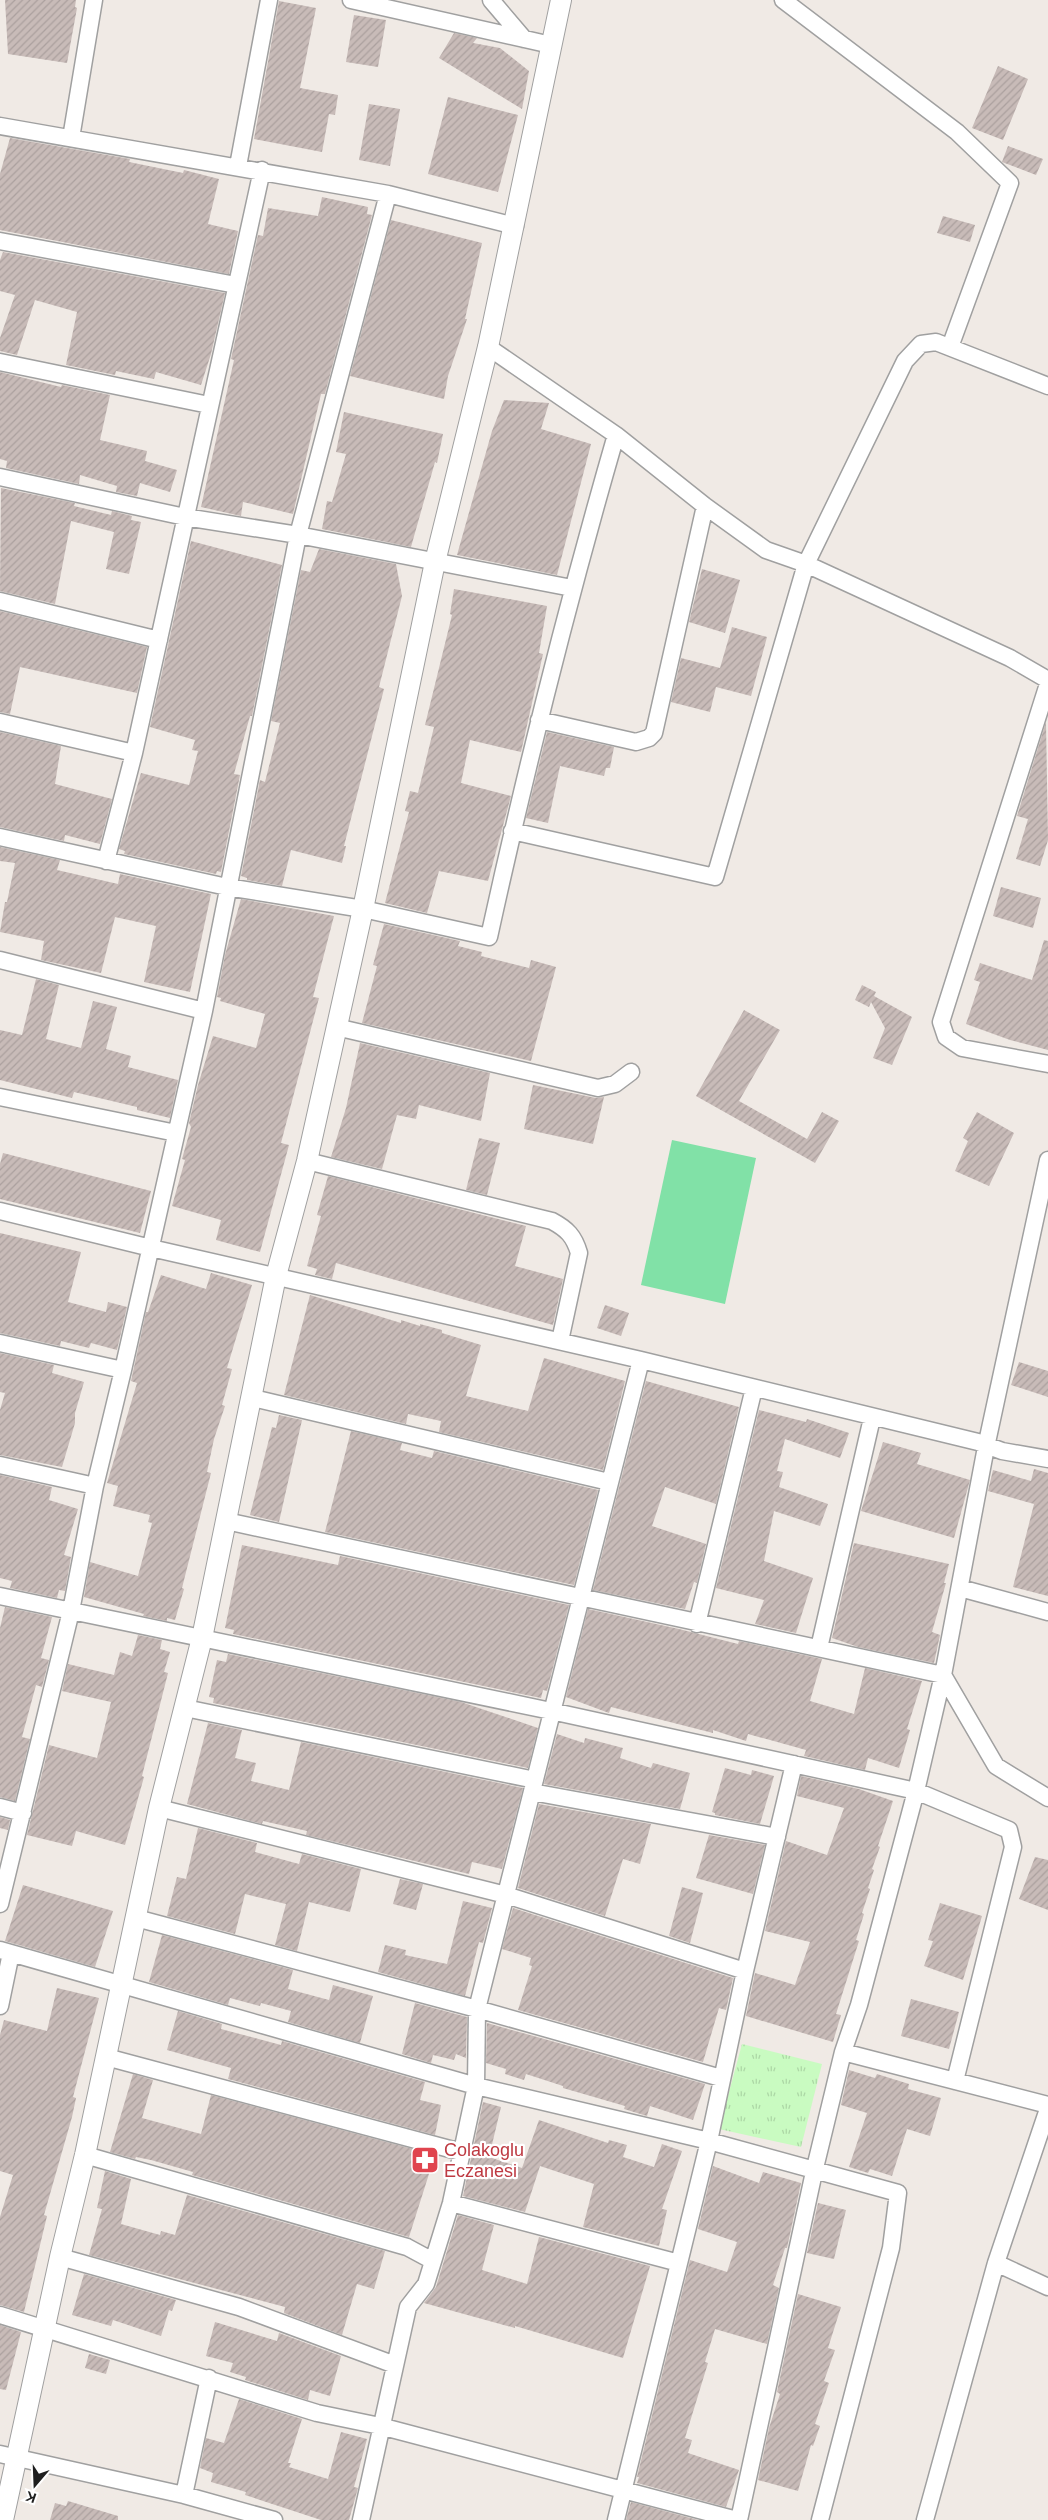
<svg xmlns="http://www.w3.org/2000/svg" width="1048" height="2520" viewBox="0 0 1048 2520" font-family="Arial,sans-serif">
	<defs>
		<pattern id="park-tufts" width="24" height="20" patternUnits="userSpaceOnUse" patternTransform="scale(1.25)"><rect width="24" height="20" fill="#c9fbc1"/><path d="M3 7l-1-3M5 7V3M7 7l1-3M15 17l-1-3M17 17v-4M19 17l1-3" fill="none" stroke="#acd7a5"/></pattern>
		<pattern id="building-hatch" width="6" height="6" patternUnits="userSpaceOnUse" patternTransform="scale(1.25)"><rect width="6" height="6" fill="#c8bbb8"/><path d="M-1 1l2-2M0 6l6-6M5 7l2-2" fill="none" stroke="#aba09e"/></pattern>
	</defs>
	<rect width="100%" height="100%" fill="#f0eae5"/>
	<path fill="url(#park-tufts)" d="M742,2044L822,2064L801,2147L719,2129Z"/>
	<path fill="#81e1a7" d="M672,1140L756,1158L725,1304L641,1285Z"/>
	<path fill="url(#building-hatch)" d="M5,0H76L75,7L77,8L67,63L8,54Z
		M279,1L316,8L300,88L338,95L335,115L329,114L322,152L254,139Z
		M354,15L386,20L378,67L346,62Z
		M454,33L477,38L473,43L500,48L529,71L522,109L439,58Z
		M998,66L1028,79L1003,140L972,128Z
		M448,97L518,115L498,192L428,174Z
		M369,104L400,109L390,166L359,160Z
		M10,138L130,159L129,162L183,173L184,170L219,179L208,224L238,231L229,274L0,230V174Z
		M1008,146L1043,159L1036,175L1002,162Z
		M322,197L368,207L367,214L372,215L325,394H321L293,514L243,502L241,516L201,507L234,360L231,359L258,235L263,236L268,208L318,216Z
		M943,216L975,225L970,242L937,233Z
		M391,220L482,243L465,319H467L448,376L444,399L350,376Z
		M3,252L225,293L211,354L201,385L156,372L154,379L116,371L115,375L66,365L77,312L35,300L17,355L0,351V338L15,295L0,291V260Z
		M0,372L61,387L62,385L110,395L100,440L147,451L145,461L177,470L170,492L140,483L137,496L116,492L117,486L80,475L79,484L6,468L7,461L0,459Z
		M504,400L549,403L541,429L591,444L557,575L457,555L492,431Z
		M344,412L443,434L437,463L435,462L411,547L322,529L327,501L332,502L346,454L336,452Z
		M1,488L75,503L74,506L111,515L112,511L132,516L131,520L141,522L129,574L106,569L114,532L71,521L55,604L0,591Z
		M191,541L282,565L252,716H250L234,774L240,775L221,872L217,871L216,874L124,854L125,851L119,849L141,773L189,785L198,751L192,750L195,740L150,727Z
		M319,549L396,564L402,596L379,687L384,689L344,846H346L342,863L291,850L282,886L247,880V878L241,876L260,780L265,782L280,723L271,721L301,570L310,572Z
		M702,569L740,580L725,633L689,622Z
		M454,589L547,606L539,653L543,654L521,752L470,740L461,783L511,796L488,881L439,871L427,913L385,903L409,812L405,811L410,791L418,793L434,727L425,725L452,615L450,614Z
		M0,611L147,647L137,693L20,667L10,714L0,712Z
		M732,627L767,637L751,696L716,687L710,712L671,702L681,658L720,668Z
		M1046,722L1048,840L1040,866L1016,859L1028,819L1017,816Z
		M0,732L61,746L55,784L112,799L100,844L65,835L64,841L0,827Z
		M547,732L614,747L610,768H606L604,776L560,766L548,823L526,818Z
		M0,847L60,860L57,870L118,884L120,874L211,894L190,992L144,982L156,926L115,917L101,973L41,960L44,941L0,932L5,902H7L15,863L0,861Z
		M1001,887L1041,898L1033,928L993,916Z
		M241,899L334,916L313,997L319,998L281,1143L289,1145L260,1252L216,1240L221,1220L172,1206L185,1160L182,1159L191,1127L189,1123L198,1085L213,1036L256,1048L265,1014L220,1001L221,998L217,997L225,955Z
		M384,924L460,941L458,946L482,952L481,956L529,968L531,960L556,967L531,1061L362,1023L377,966L373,965Z
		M1044,940L1048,941V1050L1010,1040L966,1024L980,982L974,980L980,963L1032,980Z
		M36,979L59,985L46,1039L81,1048L93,1001L117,1007L106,1049L131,1056L128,1067L178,1080L170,1118L137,1110V1107L74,1092L72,1098L0,1080V1030L22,1035Z
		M862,985L876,992L874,996L912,1017L892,1065L873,1058L885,1028L871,1002L869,1007L855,1000Z
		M744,1010L780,1030L739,1101L807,1139L822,1112L839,1121L815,1163L696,1096Z
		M360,1043L490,1073L481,1121L419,1105L416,1119L397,1115L382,1169L331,1157L346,1108Z
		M533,1085L596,1098L604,1097L593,1144L524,1129Z
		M977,1112L1014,1133L989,1186L955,1171L968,1141L963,1138Z
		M479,1138L500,1143L487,1195L466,1190Z
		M3,1153L151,1191L140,1233L0,1199V1164Z
		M328,1176L526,1226L515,1266L563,1279L553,1325L336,1263L332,1279L315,1275L317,1269L307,1266L321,1216L317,1215Z
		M0,1233L81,1252L68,1302L106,1312L108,1302L127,1307L117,1350L91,1343L89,1348L61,1341L60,1346L0,1333Z
		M211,1273L252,1285L227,1368L232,1369L222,1405L225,1406L214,1439L207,1472L211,1473L182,1588L184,1589L175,1620L167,1618V1621L143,1616L144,1614L84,1597L90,1562L138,1576L152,1523L148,1522L150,1515L113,1506L118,1486L107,1483L137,1383L131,1381L146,1312H148L161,1275L206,1289Z
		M310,1295L401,1323V1320L420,1326V1324L442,1330V1333L481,1345L466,1396L528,1411L544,1358L625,1381L603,1470L439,1432L441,1421L408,1414L406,1424L284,1395Z
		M605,1305L629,1313L621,1336L597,1328Z
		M0,1353L54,1365L52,1373L84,1382L75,1413V1423L62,1467L0,1455V1410L5,1393L0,1392Z
		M1019,1362L1048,1371V1397L1011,1385Z
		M646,1381L739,1407L716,1504L665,1487L652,1526L706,1544L697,1583L694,1582L685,1609L593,1590Z
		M759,1410L806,1422L807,1419L849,1433L840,1458L785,1439L777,1471L783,1472L779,1487L828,1504L820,1526L774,1511L764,1561L813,1578L796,1633L755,1624L764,1600L716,1588Z
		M279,1415L302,1420L279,1522L250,1515L272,1427L276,1428Z
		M351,1431L402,1443L400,1450L432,1458L434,1451L598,1490L574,1585L325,1532Z
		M883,1442L921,1453L917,1464L970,1480L954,1538L861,1511Z
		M1034,1469L1048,1473V1596L1013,1587L1034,1504L988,1491L993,1470L1031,1481Z
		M0,1475L52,1487L49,1500L78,1509L64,1555L71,1557L65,1591L59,1590L57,1598L10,1588L12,1581L0,1578Z
		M854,1543L949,1564L944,1583H946L932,1632L940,1635L934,1663L858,1647L832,1638Z
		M242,1545L338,1565L340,1556L569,1605L547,1691L543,1690L541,1698L233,1634L234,1630L225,1628Z
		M5,1607L52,1617L41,1658L49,1660L42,1687L36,1685L22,1737L30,1739L15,1801L0,1797V1628Z
		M588,1609L679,1629L738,1644L739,1641L822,1659L810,1701L854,1714L865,1668L922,1681L907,1729L910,1730L899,1768L868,1758L865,1770L804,1756L806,1750L748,1734L746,1741L713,1730V1733L611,1707L609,1713L566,1697Z
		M138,1635L162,1640L160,1649L170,1652L164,1672L168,1673L142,1776L144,1777L125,1845L76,1831L72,1846L27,1835L49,1745L97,1758L111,1702L62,1691L68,1664L114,1675L120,1652L132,1656Z
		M228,1654L461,1702L538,1728L528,1768L213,1703L214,1698L209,1697L217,1660L226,1662Z
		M208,1723L242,1730L235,1758L256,1763L251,1781L289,1790L301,1742L523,1788L502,1869L472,1862L469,1874L306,1835L307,1831L263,1821L262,1824L187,1804Z
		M557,1734L584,1743L585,1738L623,1748L620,1758L651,1768L653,1763L690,1773L680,1809L544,1784Z
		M725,1768L751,1775L752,1770L774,1776L760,1824L715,1815V1813L712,1812Z
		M801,1776L859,1789L893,1801L878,1846L880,1847L872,1869L874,1870L868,1888L870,1889L862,1913L864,1914L856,1940L859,1941L836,2014L841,2015L833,2042L746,2016L755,1973L795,1985L810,1942L765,1931L786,1841L827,1855L844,1808L797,1796Z
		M539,1804L651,1824L640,1864L623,1859L605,1916L518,1888Z
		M0,1817L10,1820L8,1830L0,1828Z
		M198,1828L257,1843L255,1852L299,1864L302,1854L361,1869L350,1912L309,1902L297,1951L275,1945L286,1904L245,1894L235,1934L167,1916L177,1877L186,1879Z
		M709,1835L765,1845L753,1894L696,1878Z
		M1035,1857L1048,1860V1910L1019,1899Z
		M400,1879L423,1884L416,1910L393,1904Z
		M23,1885L113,1911L95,1967L5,1941Z
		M682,1887L703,1893L690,1943L669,1936Z
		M463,1901L492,1908L483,1943L479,1942L465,1996L378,1972L385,1945L406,1950L405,1955L447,1964Z
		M940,1903L982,1916L963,1980L924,1966L933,1941L928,1940Z
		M513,1908L733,1978L726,2010L719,2008L703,2062L518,2010L532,1966L529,1965L531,1958L502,1949Z
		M162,1935L293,1970L288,1989L329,2000L333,1985L373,1996L360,2043L288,2022L291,2011L261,2003L260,2006L230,1998L228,2005L149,1982Z
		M57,1988L99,1998L73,2097L76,2098L72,2117L44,2215L47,2216L24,2312L0,2305V2217L13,2175L0,2171V2035L4,2020L47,2031Z
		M911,1999L959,2012L949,2049L901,2036Z
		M415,2003L467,2017L466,2058L456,2054L454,2060L433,2055L431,2063L402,2054Z
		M178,2011L222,2024L221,2029L281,2045L282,2041L425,2082L420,2100L441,2105L435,2135L228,2079L231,2068L167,2050Z
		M487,2023L705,2084L693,2120L650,2106L647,2116L624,2109L625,2106L563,2088V2086L526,2074L524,2080L505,2074L506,2069L486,2063Z
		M849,2070L875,2078L877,2074L909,2084L908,2089L941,2098L930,2136L907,2129L892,2176L870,2169L868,2173L849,2167L867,2113L841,2105Z
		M133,2074L153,2080L142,2118L201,2134L211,2095L435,2155L409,2237L192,2175L193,2172L151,2160L136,2157L135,2159L110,2152Z
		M483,2102L501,2107L489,2157L522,2168L539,2120L608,2143L609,2140L627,2145L623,2157L654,2167L662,2144L682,2151L662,2209L667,2210L659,2246L583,2227L594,2184L540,2166L525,2212L463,2196Z
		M713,2166L759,2183L763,2172L801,2183L787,2248H785L773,2285L779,2288L767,2344L715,2329L705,2362L708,2363L685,2438L692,2440L688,2453L739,2470L726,2507L637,2483L639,2477H637L690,2260L727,2272L737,2242L698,2229Z
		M105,2171L131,2179L121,2224L160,2235L161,2231L175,2235L187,2195L385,2251L374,2289L357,2284L342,2335L284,2313L285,2307L89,2255L102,2209L97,2208Z
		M818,2203L846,2210L834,2259L807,2253Z
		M458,2215L494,2225L482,2270L527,2284L539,2237L650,2266L623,2358L515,2326V2328L424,2303L436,2287Z
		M84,2274L176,2300L172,2311L169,2310L161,2336L113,2320L111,2326L72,2315Z
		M798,2294L841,2307L828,2348L835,2350L824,2381L829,2383L815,2424L820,2426L813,2446L811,2445L798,2491L758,2480L769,2428L780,2394L777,2392Z
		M215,2322L277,2341L279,2333L341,2356L330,2396L310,2390L308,2400L245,2380L246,2377L230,2372L233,2363L206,2356Z
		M0,2325L21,2332L6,2390L0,2389Z
		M89,2354L110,2360L106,2374L85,2368Z
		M239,2399L302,2419L288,2463H291L289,2467L328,2479L341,2432L367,2439L354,2487L358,2488L349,2520H321L245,2495L246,2492L211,2482L213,2473L200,2468L206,2438L224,2443Z
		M68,2501L118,2516V2520H50L55,2503L66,2506Z
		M631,2502L698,2520H626Z"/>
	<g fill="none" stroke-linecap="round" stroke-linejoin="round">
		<defs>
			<path id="minor" d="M351,0L551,45
				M491,0L524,39
				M783,0L957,132L1010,183L950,347
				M0,126L388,194L515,226
				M71,138L94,0
				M238,166L269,0
				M0,241L236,285
				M488,347L616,435L705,506L766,550L806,564L1010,658L1048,680
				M0,362L209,405
				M0,477L185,517L298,535L572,588
				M0,601L159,640
				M1048,684L941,1022L946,1037L962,1048L1048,1064
				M539,720L636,742L649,738L654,733L705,506
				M0,722L134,753
				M512,831L715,877L806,564L905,361L921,344L936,342L1048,386
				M0,837L227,887L363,909L489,937C526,768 568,601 616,435
				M106,861L134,753L262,170
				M0,960L204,1011
				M336,1027L598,1088L615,1084L631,1072
				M0,1097L176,1133
				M307,1161L552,1221C567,1229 574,1236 579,1253L560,1341
				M0,1211L151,1248L641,1360L978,1442L1002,1451L1048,1459
				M0,1343L123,1370
				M253,1398L609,1482
				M0,1465L95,1486
				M226,1521L943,1675L996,1766L1048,1798
				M960,1588L1048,1612
				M0,1596L551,1711L916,1791L1009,1830L1013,1847L955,2081
				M697,1624L754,1388
				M819,1648L872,1418
				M185,1708L535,1780
				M532,1792L777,1837
				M0,1807L23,1813
				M159,1808L506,1895L745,1971
				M0,1904L71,1611L95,1486L123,1370L204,1011L298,535L388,194
				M136,1918L477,2009L721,2078
				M0,1950L476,2086L709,2141L898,2193L891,2248L820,2520
				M0,2006L11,1953
				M843,2052L1048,2105
				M106,2057L461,2152
				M85,2155L407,2247L433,2261
				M451,2203L679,2263
				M60,2257L239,2307L395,2365
				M996,2263L1048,2287
				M0,2315L317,2413L380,2426L737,2520
				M0,2454L184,2495L274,2520
				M184,2495L209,2378
				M361,2520L408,2307L426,2284L451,2203L476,2086L477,2009L641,1360
				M616,2520L709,2141L745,1971L794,1764
				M739,2520L814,2172L843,2052L859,2005L916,1791L943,1675L986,1447L1048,1160
				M925,2520L996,2263L1048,2109"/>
			<path id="tertiary" d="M3,2520L60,2257L85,2155L159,1808L202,1638L276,1276L307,1161L363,909L435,562L488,347L561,0"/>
		</defs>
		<use href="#minor" stroke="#a0a0a0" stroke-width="19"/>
		<use href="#tertiary" stroke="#a0a0a0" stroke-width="22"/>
		<use href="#minor" stroke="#fff" stroke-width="16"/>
		<use href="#tertiary" stroke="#fff" stroke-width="20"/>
	</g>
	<defs>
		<symbol id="pharmacy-square" viewBox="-11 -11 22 22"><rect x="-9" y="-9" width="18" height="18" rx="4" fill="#e0444e" stroke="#fff"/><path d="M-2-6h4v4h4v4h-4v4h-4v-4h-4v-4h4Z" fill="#fff"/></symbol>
	</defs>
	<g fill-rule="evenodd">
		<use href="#pharmacy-square" x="409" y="2144" width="32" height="32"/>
	</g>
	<g text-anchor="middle" stroke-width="4.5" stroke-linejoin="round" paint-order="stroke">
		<g font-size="18" fill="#be3a42" stroke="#fff" text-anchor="start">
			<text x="444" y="2156">Colakoglu<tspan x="444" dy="21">Eczanesi</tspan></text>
		</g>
	</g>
	<g transform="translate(35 2485) rotate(199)" stroke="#ffffff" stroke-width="4" paint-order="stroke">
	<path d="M0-4L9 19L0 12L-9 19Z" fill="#1f1f1f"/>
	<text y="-8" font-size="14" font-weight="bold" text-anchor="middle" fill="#1f1f1f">K</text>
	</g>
</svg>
